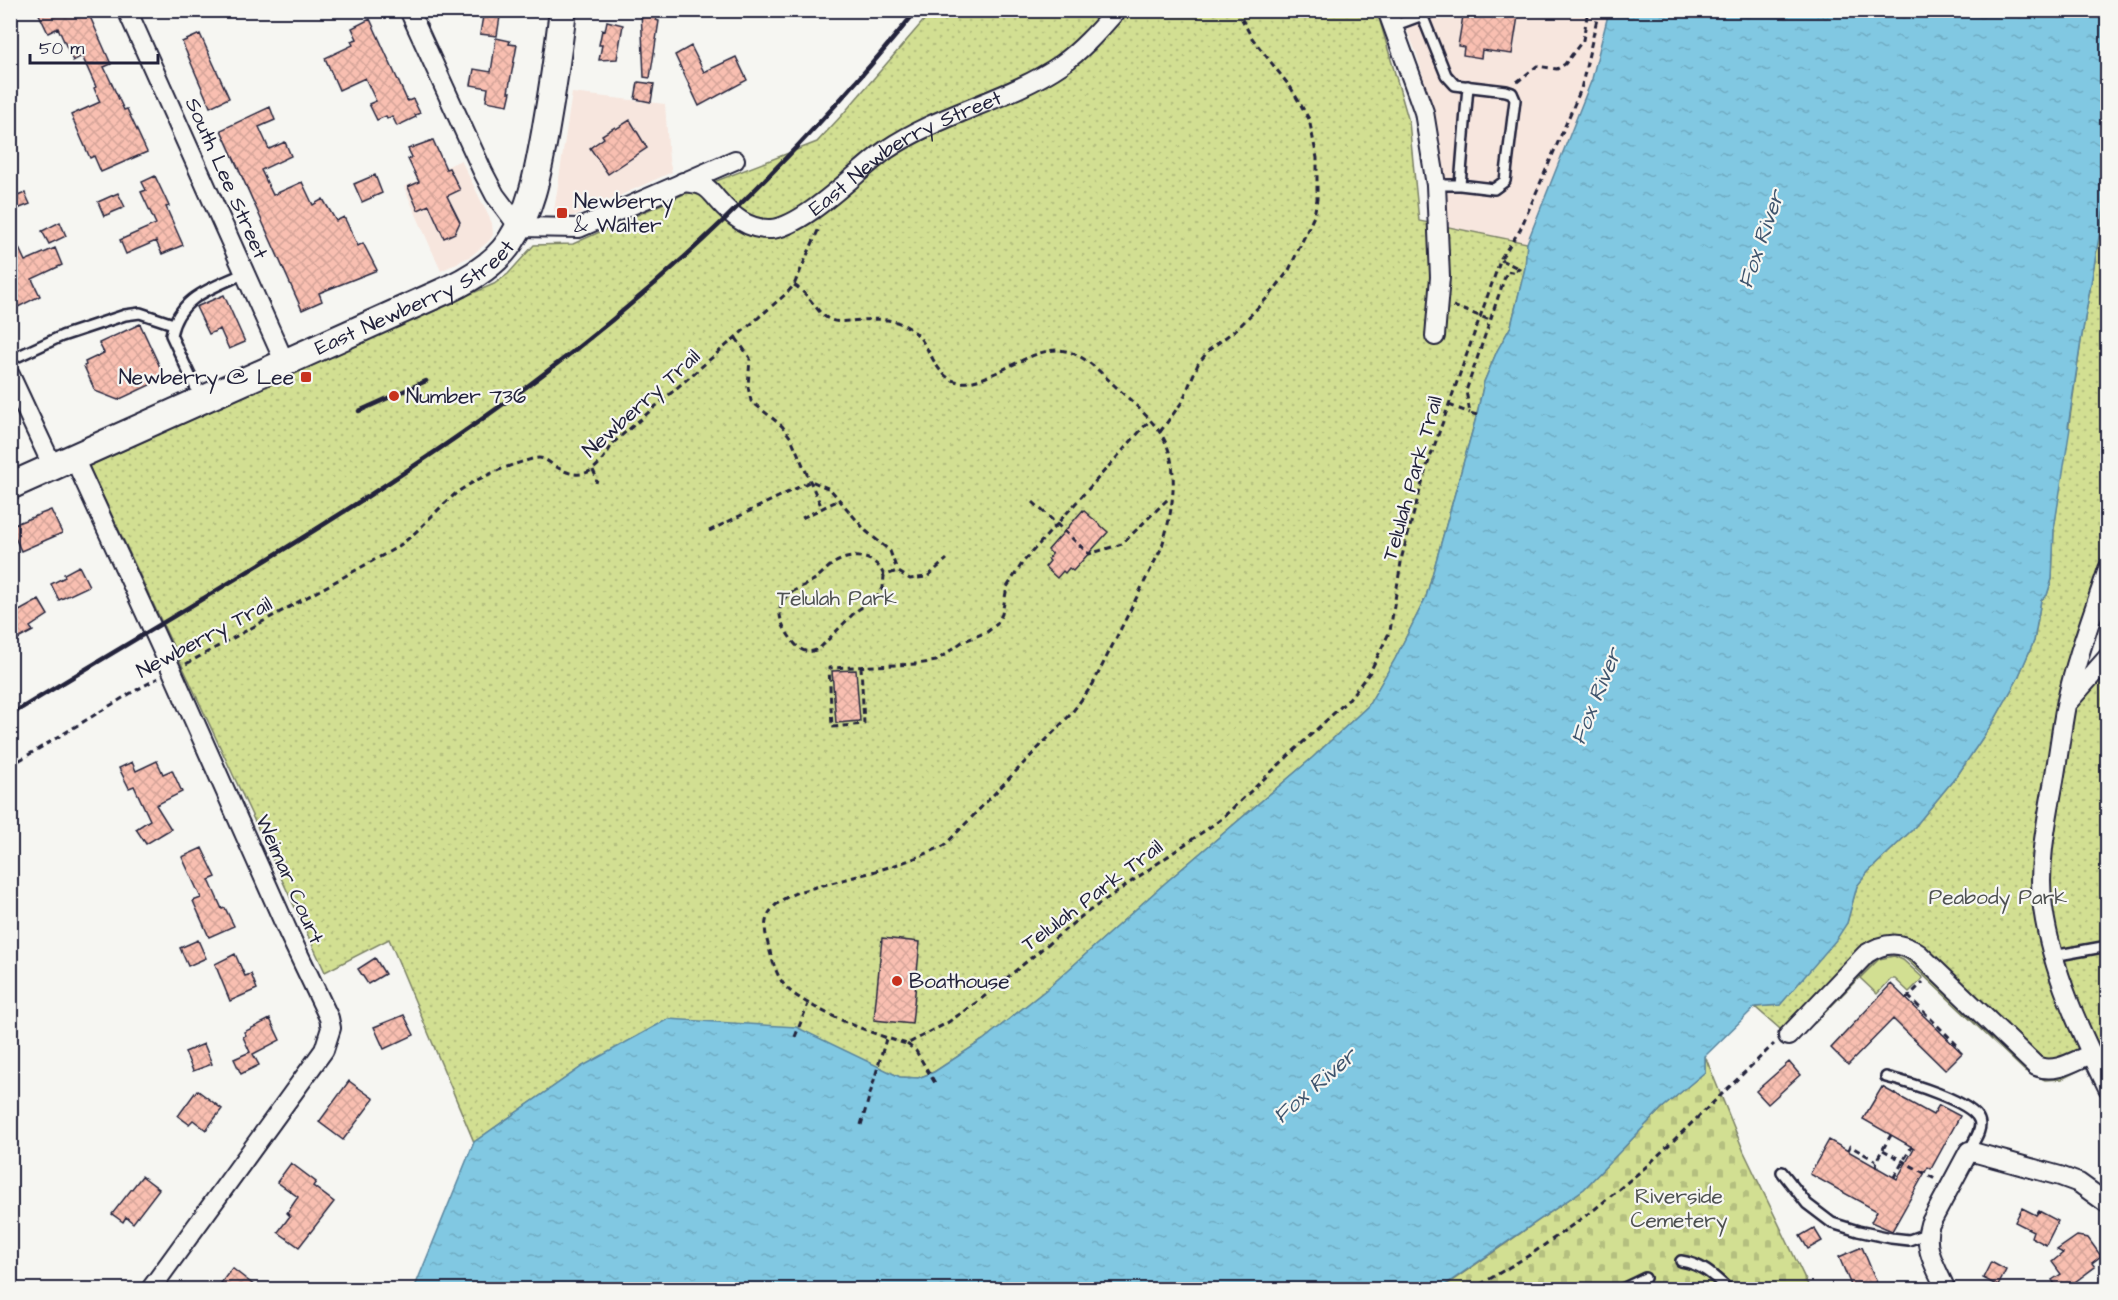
<svg xmlns="http://www.w3.org/2000/svg" width="2118" height="1300" viewBox="0 0 2118 1300" font-family="'Architects Daughter',sans-serif">
	<defs>
		<pattern id="cemetery-stones" width="16" height="16" patternUnits="userSpaceOnUse" patternTransform="scale(1.5)"><rect width="16" height="16" fill="#d2df92"/><path d="M2 7V4a2 2 0 0 1 4 0v3zM10 15v-3a2 2 0 0 1 4 0v3z" fill="#b4bf7f"/></pattern>
		<pattern id="park-dots" width="8" height="8" patternUnits="userSpaceOnUse" patternTransform="scale(1.5)"><rect width="8" height="8" fill="#d2df92"/><path d="M2 2h.1M6 6h.1" fill="none" stroke="#b4bf7f" stroke-width="1.8" stroke-linecap="round"/></pattern>
		<pattern id="water-ripples" width="26" height="14" patternUnits="userSpaceOnUse" patternTransform="scale(1.5)"><rect width="26" height="14" fill="#81c8e2"/><path d="M2 4q2-2 4 0t4 0M15 11q2-2 4 0t4 0" fill="none" stroke="#6facc3"/></pattern>
		<pattern id="building-cross-hatch" width="8" height="8" patternUnits="userSpaceOnUse" patternTransform="scale(1.5)"><rect width="8" height="8" fill="#f9bfb1"/><path d="M0 0l8 8M0 8l8-8" fill="none" stroke="#d5a499"/></pattern>
	</defs>
	<rect width="100%" height="100%" fill="#f6f6f2"/>
	<filter id="ink" filterUnits="userSpaceOnUse"><feTurbulence type="fractalNoise" baseFrequency=".0167" numOctaves="2"/><feDisplacementMap in="SourceGraphic" scale="12" xChannelSelector="R" yChannelSelector="G"/><feConvolveMatrix kernelMatrix="1 2 1 2 8 2 1 2 1" color-interpolation-filters="sRGB"/></filter>
	<g filter="url(#ink)">
		<path fill="#f7e6de" d="M1399,11H1609L1592,79L1527,243L1449,227L1434,115L1416,52Z
			M572,93L665,104L669,160L672,172L577,215L567,217L554,211Z
			M461,160L492,223L493,235L489,241L471,256L441,271L404,187Z"/>
		<path fill="#d2df92" stroke="#7a8066" stroke-width="1.5" d="M1894,956L1903,960L1923,978L1909,992L1895,979H1891L1877,994L1860,978L1879,959Z"/>
		<path fill="url(#cemetery-stones)" stroke="#7a8066" stroke-width="1.5" d="M1705,1056L1744,1152L1810,1289L1439,1290L1584,1189L1661,1109L1705,1072Z"/>
		<path fill="url(#park-dots)" stroke="#7a8066" stroke-width="1.5" d="M932,11H1377L1409,122L1419,221L1527,243L1525,268L1511,326L1497,351L1484,382L1477,414L1426,597L1395,659L1368,706L1312,758L1164,884L1047,989L983,1040L934,1072L918,1078L900,1077L862,1060L583,1066L474,1142L389,939L325,972L89,466L447,304L494,284L508,274L534,245L573,244L693,190L817,142L843,114Z
			M2107,191V539L2073,656L2107,674V1059L2106,1057L2062,1079L2045,1080L2025,1071L1906,959C1894,954 1889,953 1877,959L1815,1023L1788,1036L1755,1007L1780,1005L1847,923L1857,886L1868,872L1913,829L1959,773L1995,719L2017,680L2034,641L2041,600L2047,595L2052,579L2054,529L2081,341Z"/>
		<path fill="url(#water-ripples)" stroke="#5b869f" stroke-width="1.5" d="M1609,11H2107V191L2081,341L2068,427L2070,428L2054,529L2052,579L2047,595L2041,600L2034,641L2017,680L1995,719L1959,773L1913,829L1868,872L1857,886L1847,923L1836,940L1780,1005L1755,1007L1705,1056V1072L1661,1109L1584,1189L1439,1289H414L474,1142L583,1066L668,1019L796,1027L900,1077L918,1078L934,1072L983,1040L1047,989L1164,884L1312,758L1368,706L1395,659L1426,597L1477,414L1484,382L1497,351L1511,326L1525,268L1527,243L1592,79Z"/>
		<path fill="url(#building-cross-hatch)" stroke="#22223b" stroke-width="1.5" d="M37,10H87L111,64L104,67L124,110L127,109L147,152L101,172L94,156L90,158L71,115L100,102L94,88L96,87L82,56L73,61L58,28L48,33Z
			M484,10H501L497,36L480,34Z
			M641,10H658L656,20L659,21L650,78L644,77Z
			M1464,10H1519L1512,54L1482,50L1481,58L1463,55L1464,47L1458,46Z
			M370,19L407,100L408,101L413,99L420,113L415,115L416,117L397,126L392,116L387,119L386,116L377,120L369,104L376,101L365,78L339,90L325,58L353,45L351,41L357,39L352,28Z
			M607,21L623,25L617,59L599,60L602,45H599L602,30L605,31Z
			M200,34L229,98L210,107L182,42Z
			M496,38L510,41L509,44L517,45L508,92H511L508,105L486,101L488,88L471,85L474,69L491,72Z
			M691,46L704,72L736,57L747,80L699,106L675,55Z
			M638,82L654,84L651,102L635,99Z
			M270,107L275,120L259,127L269,149L285,142L291,156L261,170L273,195L302,182L313,205L323,199L336,221L344,217L358,246L363,243L377,270L319,293L322,301L302,310L221,130Z
			M630,120L647,148L608,174L590,148L604,138L602,135L615,127L616,129Z
			M433,140L446,169L449,168L460,190L447,196L460,222L455,233L444,238L429,205L418,210L408,187L419,182L408,159L412,157L408,149Z
			M375,175L382,193L362,202L354,184Z
			M155,176L169,206L166,207L183,245L162,254L156,241L126,254L120,240L156,224L141,192L146,190L142,182Z
			M25,193L30,204L10,212V199Z
			M118,193L125,207L104,216L98,202Z
			M60,222L66,236L49,244L42,231Z
			M10,229L25,261L55,248L62,265L32,279L40,296L18,307L12,295L16,293L10,281Z
			M224,295L245,342L229,349L220,329L209,334L196,307Z
			M140,324L165,378L118,400L95,391L84,366L86,365L85,362L104,353L99,343Z
			M51,510L62,533L21,551L10,526Z
			M1083,510L1108,532L1073,571L1069,568L1065,573L1063,571L1057,578L1045,567L1050,561L1048,559L1052,554L1048,550Z
			M79,566L89,586L59,600L51,584L65,577L64,574Z
			M39,600L48,615L30,627L33,631L18,639L10,624V616Z
			M856,670L860,721L836,723L832,671Z
			M157,761L163,774L172,770L182,792L156,805L171,829L146,844L136,829L150,820L134,786L129,788L119,768L132,762L136,771Z
			M202,848L216,877L209,880L222,909L225,908L234,926L209,937L193,901L201,898L182,857Z
			M882,938L920,942L912,1024L874,1020Z
			M198,940L206,958L188,966L180,948Z
			M235,954L245,976L251,974L257,989L230,1001L215,964Z
			M375,958L385,974L368,984L358,969Z
			M1891,984L1962,1053L1945,1070L1893,1019L1848,1065L1831,1048Z
			M404,1015L414,1035L384,1049L374,1027Z
			M270,1019L280,1040L253,1054L259,1065L241,1074L234,1059L250,1052L243,1037L246,1035L244,1032Z
			M204,1044L212,1064L193,1071L185,1052Z
			M1789,1062L1800,1075L1768,1104L1756,1091Z
			M349,1081L374,1099L343,1140L319,1122Z
			M1882,1087L1933,1115L1939,1105L1960,1116L1931,1169L1928,1167L1892,1231L1871,1222L1877,1211L1810,1174L1829,1140L1897,1179L1914,1148L1863,1119Z
			M197,1090L222,1109L206,1130L193,1120L189,1124L178,1116Z
			M291,1163L316,1182L313,1186L334,1202L299,1247L278,1232L290,1216L287,1213L298,1197L277,1182Z
			M142,1176L159,1189L133,1223L126,1217L123,1222L112,1214Z
			M2022,1208L2036,1215L2039,1211L2058,1221L2046,1245L2031,1237L2033,1231L2015,1222Z
			M1814,1228L1822,1241L1808,1249L1800,1236Z
			M2077,1236L2088,1238L2101,1256L2092,1263L2095,1267L2064,1290H2059L2052,1280L2061,1274L2052,1262L2063,1253L2057,1250Z
			M1862,1247L1880,1290H1853L1839,1257Z
			M1991,1262L2006,1270L1998,1286L1983,1278Z
			M232,1268L260,1290H216Z"/>
		<g fill="none" stroke-linecap="round" stroke-linejoin="round">
			<defs>
				<path id="service" d="M1420,10L1446,75L1455,85L1506,91L1512,93L1515,100L1505,181L1494,189L1460,185H1436
					M1393,26L1436,10
					M1460,185L1468,86
					M10,360L62,336L125,315L140,313L173,324
					M201,399L171,335C179,296 213,288 245,273
					M2053,956L2108,946
					M1886,1077C1906,1082 1972,1101 1979,1120C1983,1130 1973,1142 1969,1151
					M1782,1172L1807,1204L1832,1223L1858,1231L1891,1238L1909,1240L1926,1234
					M1681,1261C1702,1264 1714,1276 1729,1290
					M1620,1290L1645,1278"/>
				<g id="minor">
					<path d="M127,10L285,363"/>
					<path d="M409,10L483,172L495,195L519,227L579,228L735,160"/>
					<path d="M1387,10L1424,112L1436,185L1440,277L1435,336"/>
					<path id="s1" d="M683,182C688,183 696,183 701,185C708,187 713,194 718,200C732,216 748,230 771,229C804,227 858,170 886,150C940,113 1008,101 1062,64C1083,49 1100,29 1117,10"/>
					<path d="M10,375L53,467"/>
					<path d="M74,458L172,671L289,934L329,1018L331,1028L324,1050L150,1290"/>
					<path d="M2108,569C2093,614 2076,658 2066,705C2061,731 2058,759 2053,786C2046,824 2037,870 2043,908C2052,972 2080,1031 2108,1088"/>
					<path d="M2069,701L2108,657"/>
					<path d="M1788,1036L1866,954C1885,942 1900,941 1919,954L2036,1066C2055,1074 2074,1061 2091,1054"/>
					<path d="M1946,1290C1937,1269 1922,1248 1930,1224L1969,1151L2060,1176L2079,1183L2108,1204"/>
				</g>
				<g id="secondary">
					<path id="s2" d="M10,486L449,289C472,278 496,263 510,242C532,209 538,171 545,133C552,93 558,52 563,10"/>
				</g>
			</defs>
			<use href="#service" stroke="#22223b" stroke-width="14"/>
			<use href="#minor" stroke="#22223b" stroke-width="22"/>
			<use href="#secondary" stroke="#22223b" stroke-width="30"/>
			<path stroke="#22223b" stroke-width="3" stroke-dasharray="6 4.5" stroke-linecap="butt" d="M1517,82L1537,66L1557,69L1565,64L1583,40L1588,10
				M1501,260L1518,268
				M794,285C811,295 816,313 829,319C836,323 844,321 851,321C872,319 894,316 912,330C930,343 933,374 955,381C982,390 1027,349 1058,350C1081,351 1098,370 1114,385C1130,400 1149,416 1161,434C1182,467 1172,515 1161,549L1093,684L1071,714L945,845C899,868 847,878 798,892C776,901 760,913 767,940C771,955 775,975 786,987C805,1008 879,1037 907,1044L947,1023L980,1000L1082,916L1220,820L1348,700L1370,672L1390,631L1402,556L1425,472L1501,258L1520,230L1581,89L1599,10
				M1453,306L1490,320
				M736,338L750,358L748,387L751,401L782,426L791,438L822,508
				M1449,405L1470,413
				M1477,415L1470,413L1466,391L1507,271L1516,273L1518,268L1524,271
				M1160,432L1182,402L1198,364L1209,350L1239,327L1271,294L1289,270L1314,216L1317,199V158L1309,119L1291,88L1252,38L1237,10
				M593,470L597,479L596,483
				M1033,502L1089,554L1122,544L1170,497
				M802,518L839,500
				M709,531L811,481L830,489L866,531L890,551L897,570
				M884,576C876,553 848,552 830,566C824,571 819,577 812,581C806,585 798,588 792,592C770,606 782,628 795,644C802,652 810,654 820,648L855,612L879,595L883,588L884,576L897,571L910,579L927,577L947,559
				M186,664L396,548C418,533 434,512 454,495C470,481 504,467 525,461C529,460 534,458 539,458C545,458 550,463 555,466C585,485 599,468 613,443L787,293L794,285L820,226
				M861,666L864,724L832,727L829,668L917,664L936,661L962,642L987,632L997,624L1002,614L1007,587L1023,562L1150,420
				M10,766L131,693L158,678
				M1908,996L1959,1047L1958,1049
				M1906,999L1923,982
				M795,1037L808,1004
				M907,1044L916,1051L935,1083
				M861,1125L886,1039
				M1883,1150L1935,1179
				M1848,1151L1850,1146L1876,1161
				M1877,1168L1876,1161L1891,1135
				M1894,1177L1912,1146
				M1471,1290L1533,1253L1595,1209L1647,1166L1774,1044"/>
			<use href="#service" stroke="#f6f6f2" stroke-width="9"/>
			<use href="#minor" stroke="#f6f6f2" stroke-width="18"/>
			<use href="#secondary" stroke="#f6f6f2" stroke-width="26"/>
			<path stroke="#22223b" stroke-width="4.5" d="M359,411L426,381
				M10,715C183,609 362,509 525,388C672,280 802,151 917,10"/>
		</g>
	</g>
	<g fill="#c8321e" stroke="#f6f6f2" stroke-width="2">
		<rect x="556" y="207" width="12" height="12" rx="3"/>
		<rect x="300" y="371" width="12" height="12" rx="3"/>
		<circle cx="394" cy="396" r="6"/>
		<circle cx="897" cy="981" r="6"/>
	</g>
	<g text-anchor="middle" stroke-width="4.5" stroke-linejoin="round" paint-order="stroke">
		<g font-size="21" fill="#22223b" stroke="#f6f6f2">
			<text dy="7" stroke="none"><textPath href="#s1" startOffset="260">East Newberry Street</textPath></text>
			<text transform="translate(227 178) rotate(66)" y="7">South Lee Street</text>
			<text dy="7" stroke="none"><textPath href="#s2" startOffset="447">East Newberry Street</textPath></text>
			<text transform="translate(641 403) rotate(-42)" y="7">Newberry Trail</text>
			<text transform="translate(1412 478) rotate(-74)" y="7">Telulah Park Trail</text>
			<text transform="translate(204 637) rotate(-28)" y="7">Newberry Trail</text>
			<text transform="translate(290 879) rotate(66)" y="7">Weimar Court</text>
			<text transform="translate(1092 895) rotate(-37)" y="7">Telulah Park Trail</text>
		</g>
		<g font-size="21" fill="#22223b" stroke="#f6f6f2" text-anchor="start">
			<text x="574" y="208">Newberry<tspan x="574" dy="24">&amp; Walter</tspan></text>
			<text x="294" y="384" text-anchor="end">Newberry @ Lee</text>
			<text x="406" y="403">Number 736</text>
			<text x="909" y="988">Boathouse</text>
		</g>
		<g font-size="21" fill="#4e5151" stroke="#f6f6f2">
			<text x="837" y="605">Telulah Park</text>
			<text x="1998" y="904">Peabody Park</text>
			<text x="1679" y="1203">Riverside<tspan x="1679" dy="24">Cemetery</tspan></text>
		</g>
		<g font-size="22" font-style="italic" fill="#3e546d" stroke="#f6f6f2">
			<text transform="translate(1760 239) rotate(-71)" y="8">Fox River</text>
			<text transform="translate(1595 696) rotate(-68)" y="8">Fox River</text>
			<text transform="translate(1314 1085) rotate(-41)" y="8">Fox River</text>
		</g>
	</g>
	<rect width="2118" height="1300" fill="none" stroke="#f6f6f2" stroke-width="36"/>
	<rect x="18" y="18" width="2082" height="1264" fill="none" stroke="#22223b" stroke-width="2" filter="url(#ink)"/>
	<path d="M30 54v9h128v-9" fill="none" stroke="#22223b" stroke-width="3"/>
	<text x="39" y="54" font-size="18" fill="#22223b" stroke="#f6f6f2" stroke-width="4.5" paint-order="stroke">50 m</text>
</svg>
